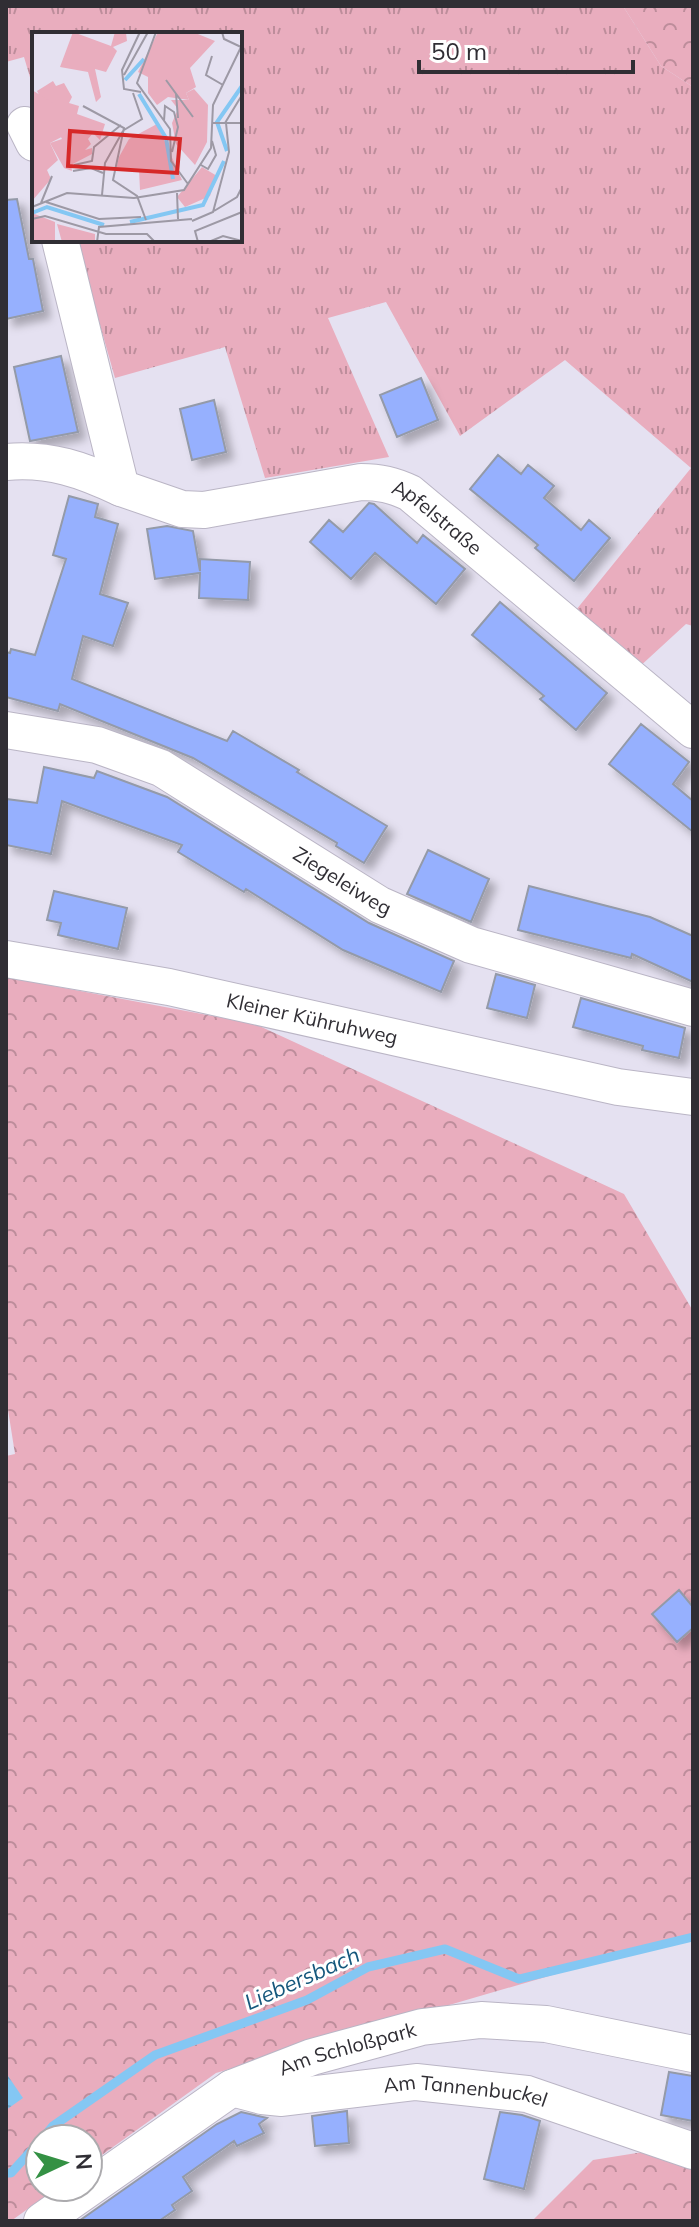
<svg xmlns="http://www.w3.org/2000/svg" width="699" height="2227" viewBox="0 0 699 2227" font-family="Mulish,sans-serif">
	<defs>
		<pattern id="grass-tufts" width="24" height="20" patternUnits="userSpaceOnUse" patternTransform="scale(2)"><rect width="24" height="20" fill="#e9adbe"/><path d="M3 7l-1-3M5 7V3M7 7l1-3M15 17l-1-3M17 17v-4M19 17l1-3" fill="none" stroke="#bd8d9b"/></pattern>
		<pattern id="forest-crowns" width="20" height="18" patternUnits="userSpaceOnUse" patternTransform="scale(2)"><rect width="20" height="18" fill="#e9adbe"/><path d="M2 6a3 3 0 1 1 6 0M12 15a3 3 0 1 1 6 0" fill="none" stroke="#bd8d9b"/></pattern>
		<pattern id="water-ripples" width="26" height="14" patternUnits="userSpaceOnUse" patternTransform="scale(2)"><rect width="26" height="14" fill="#84c7f3"/><path d="M2 4q2-2 4 0t4 0M15 11q2-2 4 0t4 0" fill="none" stroke="#72abd1"/></pattern>
		<filter id="shadow"><feDropShadow dx="7" dy="7" stdDeviation="4" flood-color="#0004"/></filter>
	</defs>
	<rect width="100%" height="100%" fill="#e5e1f1"/>
	<path fill="url(#grass-tufts)" d="M6,6H623L661,66L693,87V626L686,624L637,669L572,615L691,468L565,360L460,436L386,302L328,318L389,457L265,478L225,347L115,378L76,240H240V34H34V91L24,57L6,62Z"/>
	<path fill="url(#forest-crowns)" d="M623,6H693V87L661,66Z
		M6,977L255,1024L624,1194L693,1311V1934L216,2073L88,2165V2139H40V2187H58L11,2221H6V1456L15,1454L6,1397Z
		M693,2144V2221H532L593,2160Z"/>
	<path fill="url(#water-ripples)" d="M6,2073L23,2098L6,2110Z"/>
	<g fill="none" stroke-linecap="round" stroke-linejoin="round">
		<path stroke="#84c7f3" stroke-width="9" d="M42,2139L53,2126L155,2055L307,2000L368,1967L445,1949L519,1979L693,1937
			M6,2173H11L40,2141"/>
	</g>
	<path fill="#96b0fe" stroke="#949aa8" stroke-width="2" filter="url(#shadow)" d="M17,199L29,259H33L43,311L6,319V200Z
		M61,356L78,432L30,441L14,367Z
		M421,378L438,420L397,437L380,395Z
		M214,400L226,452L192,460L180,409Z
		M498,455L521,474L528,465L554,486L544,498L581,530L589,520L610,538L574,581L535,548L538,545L470,489Z
		M69,496L98,504L95,517L118,524L100,594L128,603L113,646L83,636L72,679L227,741L233,731L299,770L297,772L387,826L364,863L336,846L337,843L193,758L60,704L58,711L6,697V652L10,653L11,649L35,655L66,559L53,555Z
		M369,503L374,504L417,543L423,535L465,569L436,604L375,553L351,579L310,542L329,520L343,532Z
		M167,526L193,531L200,571V559L250,562L248,600L199,598L200,573L155,579L147,529Z
		M500,602L607,693L576,730L540,699L544,696L472,635Z
		M641,724L689,762L673,784L693,801V832L609,764Z
		M44,767L94,778L97,771L167,797L369,923L454,961L441,992L343,950L246,889L244,892L178,852L182,845L62,801L51,854L6,845V799L37,803Z
		M428,850L489,879L471,922L407,894Z
		M529,886L650,917L693,936V982L632,954L631,958L518,930Z
		M54,891L127,908L118,949L58,935L61,923L47,920Z
		M496,974L535,985L527,1018L487,1008Z
		M581,998L685,1028L679,1058L642,1050L643,1046L573,1027Z
		M679,1590L693,1607V1628L677,1642L652,1614Z
		M669,2072L693,2076V2121L661,2115Z
		M347,2111L349,2143L315,2146L312,2116Z
		M241,2112L267,2118L259,2124L264,2133L237,2146L234,2141L183,2177L192,2191L172,2205L175,2210L159,2221H79L217,2124Z
		M500,2112L522,2115L540,2121L524,2189L484,2179Z"/>
	<g fill="none" stroke-linecap="round" stroke-linejoin="round">
		<defs>
			<g id="minor">
				<path d="M25,125L34,143"/>
				<path id="s1" d="M60,240L121,488L182,509L204,510L361,482C380,482 393,485 410,493L693,730"/>
				<path d="M6,462C50,458 83,470 121,488"/>
				<path id="s2" d="M6,730L97,745L161,768L380,905L471,945L693,1008"/>
				<path id="s3" d="M6,959L169,987L618,1087L693,1097"/>
				<path id="s4" d="M232,2088L262,2096L282,2098L416,2082L527,2094L693,2151"/>
				<path id="s5" d="M42,2221L232,2088L312,2057L422,2027L481,2020L546,2024L693,2054"/>
			</g>
		</defs>
		<use href="#minor" stroke="#bab5c5" stroke-width="38"/>
		<use href="#minor" stroke="#fff" stroke-width="36"/>
	</g>
	<g text-anchor="middle" stroke-width="6" stroke-linejoin="round" paint-order="stroke">
		<g font-size="20" fill="#302e34" stroke="#fff">
			<text dy="7" stroke="none"><textPath href="#s1" startOffset="588">Apfelstraße</textPath></text>
			<text dy="7" stroke="none"><textPath href="#s2" startOffset="374">Ziegeleiweg</textPath></text>
			<text dy="7" stroke="none"><textPath href="#s3" startOffset="312">Kleiner Kühruhweg</textPath></text>
			<text dy="7" stroke="none"><textPath href="#s5" startOffset="354">Am Schloßpark</textPath></text>
			<text dy="7" stroke="none"><textPath href="#s4" startOffset="236">Am Tannenbuckel</textPath></text>
		</g>
		<g font-size="22" font-style="italic" fill="#15577c" stroke="#fff">
			<text transform="translate(302 1978) rotate(-24)" y="8">Liebersbach</text>
		</g>
	</g>
	<g transform="translate(32 32)">
		<rect width="210" height="210" fill="#e5e1f1"/>
		<path d="M41,0L79,14L83,0L94,1L95,9L81,15L85,19L74,40L63,37L69,65L64,70L56,40L28,35ZM161,0L183,9L158,36L164,55L154,61L157,68L136,65L125,73L116,61V45L106,40L125,2ZM21,49L24,54L32,51L40,65L37,71L47,74L45,82L73,92L68,108L61,101L56,107L59,112L53,118L60,116V122L39,133L40,139L32,136L18,111L30,107L5,59ZM25,192L63,202V210H30Z" fill="#e9adbe"/>
		<path d="M162,57L176,73L175,110L163,133L144,112L140,91L146,77L139,68H157L154,61ZM0,58L23,72L45,97L18,111L26,128L15,138L19,147L0,169ZM125,92L150,148L108,158L107,138H84L87,125L97,107ZM170,135L185,144L178,164L153,175L145,165ZM0,181L23,190V209L0,210Z" fill="#e9adbe"/>
		<path fill="none" stroke="#84c7f3" stroke-width="4" d="M93,48L112,27M107,62L134,106L141,147M195,119L185,90L210,54M0,181L15,175L72,193M98,190L171,173L192,129"/>
		<path fill="none" stroke="#9d99a5" stroke-width="2" d="M108,0L90,38L92,57L109,60M124,0L105,51L138,97L139,129L156,152M190,0L192,7L209,15M180,24L174,43L191,53M92,43L116,0M134,48L161,85M144,62L146,86M51,74L92,96L81,148L105,164L114,188M132,89L133,74L142,80L146,95L140,120M181,91H210M193,91L210,63M92,98L110,87L101,61M42,133L60,129L62,115L89,93M169,133L176,137L184,123L180,109M41,139L59,136L71,141M145,161L146,187M70,163L73,131L91,99M14,170L67,187L109,185M9,171L20,144M0,175L35,161L102,166L152,158L179,116L181,73L210,13M182,179L205,165L210,155M0,187L13,184L74,202H115L123,210M160,189L181,180L197,120L194,91M179,209L191,204L210,209M65,210L67,195L160,187M166,210L163,199L210,180"/>
		<path fill="#d62828" fill-opacity="0.15" stroke="#d62828" stroke-width="4" d="M38,99L148,107L145,141L36,134Z"/>
		<rect width="210" height="210" fill="none" stroke="#302e34" stroke-width="4"/>
	</g>
	<rect width="699" height="2227" fill="none" stroke="#302e34" stroke-width="16"/>
	<g transform="translate(64 2163) rotate(86)"><circle r="38" fill="#ffffff" stroke="#acabae" stroke-width="2"/>
	<path d="M0-6L14 30L0 20L-14 30Z" fill="#349144"/>
	<text y="-12" font-size="22" font-weight="bold" text-anchor="middle" fill="#302e34">N</text>
	</g>
	<path d="M419 60v12h214v-12" fill="none" stroke="#302e34" stroke-width="4"/>
	<text x="431" y="60" font-size="24" fill="#302e34" stroke="#ffffff" stroke-width="6" paint-order="stroke">50 m</text>
</svg>
